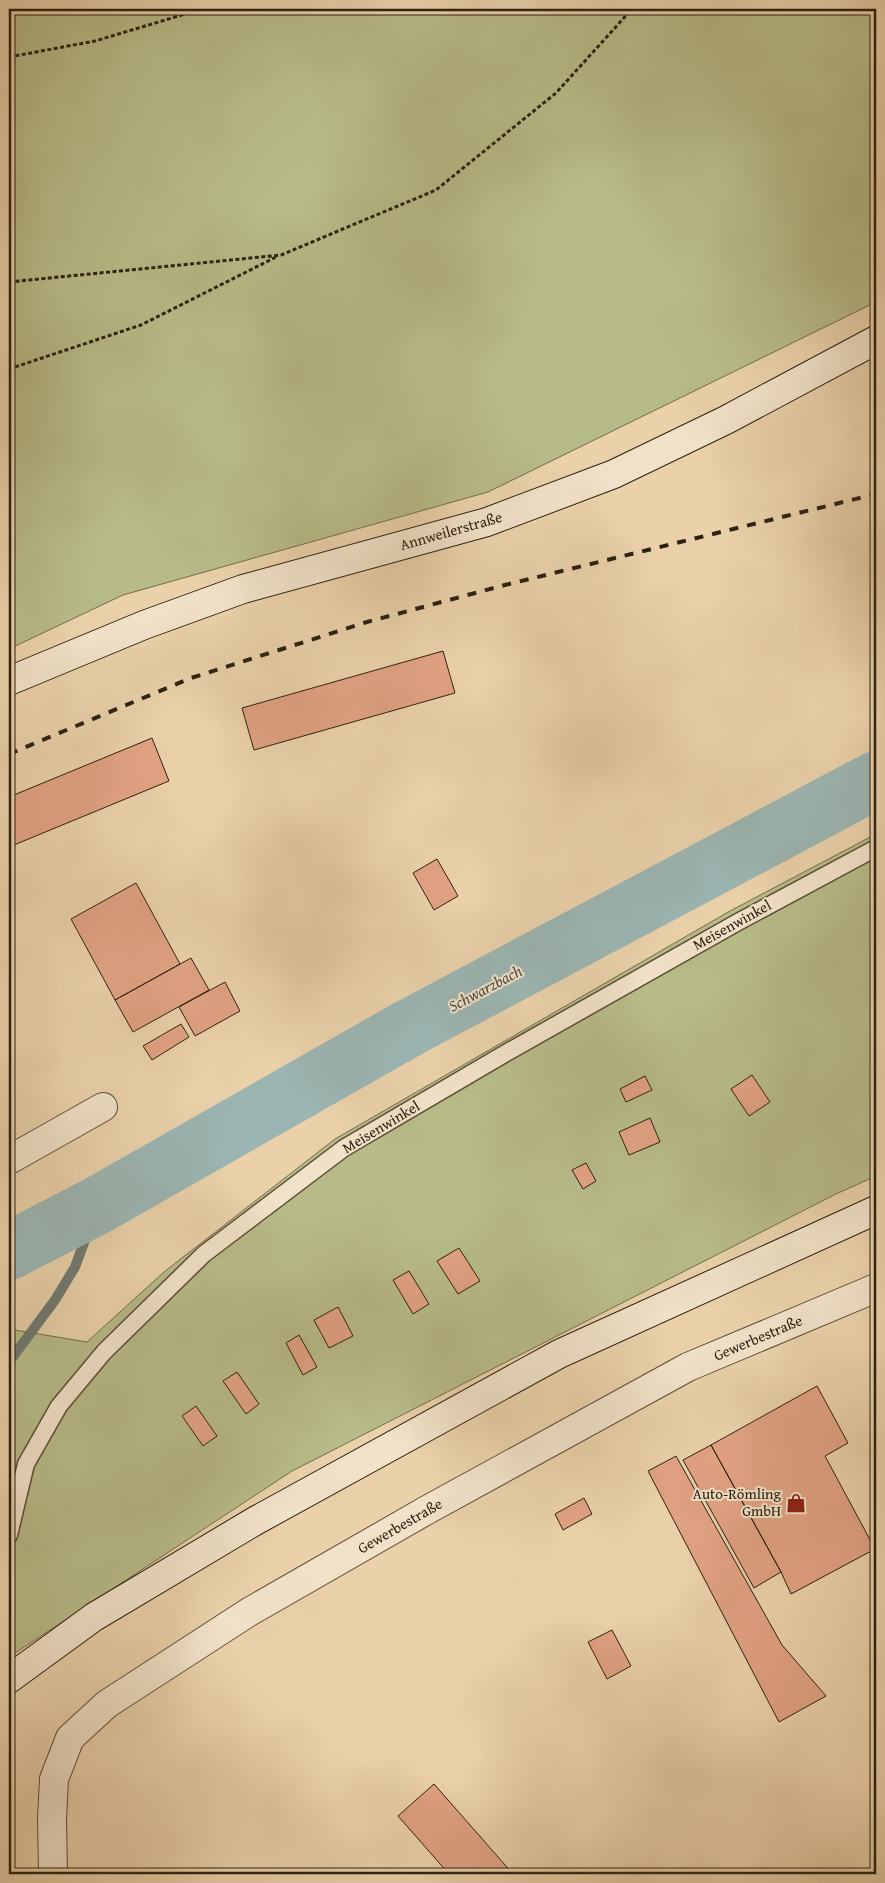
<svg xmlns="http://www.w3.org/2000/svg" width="885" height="1883" viewBox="0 0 885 1883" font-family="'Gentium Book Plus',serif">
	<rect width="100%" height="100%" fill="#ead1aa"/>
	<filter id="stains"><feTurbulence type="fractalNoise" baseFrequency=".004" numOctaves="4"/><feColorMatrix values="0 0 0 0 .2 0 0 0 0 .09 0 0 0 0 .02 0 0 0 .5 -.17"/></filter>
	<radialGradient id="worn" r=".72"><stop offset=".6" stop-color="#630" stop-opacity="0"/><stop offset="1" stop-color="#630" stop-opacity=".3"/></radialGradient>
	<path fill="#b7bb88" stroke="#726e4c" d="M9,9H876V302L488,492L123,595L9,649Z
		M876,834V1176L836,1194L292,1471L9,1657V1329L87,1342L164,1272L335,1139L730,911Z"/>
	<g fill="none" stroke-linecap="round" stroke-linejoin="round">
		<path stroke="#6f7a72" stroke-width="10" d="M9,1362L55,1300L75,1267L98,1205"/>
		<path stroke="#9bb5b2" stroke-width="58" d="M9,1251L98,1205L409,1028L876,780"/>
	</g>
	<path fill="#e1a283" stroke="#2c2111" d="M443,651L455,693L254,750L242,708Z
		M152,738L169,781L9,847V797Z
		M437,859L458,896L434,910L413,873Z
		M136,883L180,964L115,1000L71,919Z
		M191,958L209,990L133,1032L115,1000Z
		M225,982L240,1011L195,1036L179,1007Z
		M181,1024L189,1037L152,1060L143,1046Z
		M752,1075L770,1102L749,1116L731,1089Z
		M645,1076L652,1090L626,1102L620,1089Z
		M650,1118L660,1142L629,1155L619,1132Z
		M586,1163L596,1181L583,1189L572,1170Z
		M459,1248L480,1281L458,1294L437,1261Z
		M409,1271L429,1304L413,1314L393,1280Z
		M338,1307L353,1336L329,1348L314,1320Z
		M299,1335L317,1367L303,1375L286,1343Z
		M237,1372L259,1404L246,1414L223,1381Z
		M817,1386L848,1443L825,1456L875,1549L791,1594L781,1572L711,1445Z
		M196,1406L217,1436L203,1446L182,1416Z
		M711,1445L781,1572L754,1588L683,1460Z
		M676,1456L782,1645L826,1696L779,1722L648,1471Z
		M584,1498L592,1514L563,1530L555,1514Z
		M612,1630L631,1666L607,1679L588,1642Z
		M434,1784L513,1874H449L398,1816Z"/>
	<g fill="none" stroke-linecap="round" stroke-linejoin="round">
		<defs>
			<path id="lane" d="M9,1535L26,1464L59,1406L104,1352L204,1254L344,1148L506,1053L738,922L876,848"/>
			<path id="street" d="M9,1160L103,1107
				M53,1874L52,1819L54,1779L70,1738L107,1704L249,1612L427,1510L688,1367L876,1288"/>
			<path id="secondary" d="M9,681L144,625L243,589L487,522L614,474L726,420L876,340
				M9,1679L94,1617L255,1521L559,1354L876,1210"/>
		</defs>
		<use href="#lane" stroke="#5c4d37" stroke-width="19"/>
		<use href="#street" stroke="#5c4d37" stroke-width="30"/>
		<use href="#secondary" stroke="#2c2111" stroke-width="30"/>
		<path stroke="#2c2111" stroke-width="3" stroke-dasharray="4 2.5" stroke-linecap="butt" d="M9,57L95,41L202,9
			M9,282L281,255L436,190L556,93L632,9
			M9,369L141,325L278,256"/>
		<use href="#lane" stroke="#f1e1c8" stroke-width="16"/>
		<use href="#street" stroke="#f1e1c8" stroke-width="28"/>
		<use href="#secondary" stroke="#f1e1c8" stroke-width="28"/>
		<path stroke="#2c2111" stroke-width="4" stroke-dasharray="9 9" stroke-linecap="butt" d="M9,754L191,678L367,622L505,585L876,494"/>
	</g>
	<defs>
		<symbol id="shop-bare" viewBox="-9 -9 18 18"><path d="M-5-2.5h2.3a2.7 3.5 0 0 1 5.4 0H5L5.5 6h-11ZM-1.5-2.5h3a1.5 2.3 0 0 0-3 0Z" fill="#8f2418" stroke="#f1e1c8" stroke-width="2.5" paint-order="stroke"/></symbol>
	</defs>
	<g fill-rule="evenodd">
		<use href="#shop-bare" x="782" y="1489" width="28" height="28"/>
	</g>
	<g text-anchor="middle" stroke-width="4" stroke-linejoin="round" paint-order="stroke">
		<g font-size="15" fill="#2c2111" stroke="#f1e1c8">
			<text transform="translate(451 531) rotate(-16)" y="5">Annweilerstraße</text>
			<text transform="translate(732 925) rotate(-29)" y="5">Meisenwinkel</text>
			<text transform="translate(381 1127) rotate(-31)" y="5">Meisenwinkel</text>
			<text transform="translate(758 1338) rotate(-23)" y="5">Gewerbestraße</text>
			<text transform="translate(400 1526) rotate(-30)" y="5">Gewerbestraße</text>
		</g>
		<g font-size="15" fill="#2c2111" stroke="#f1e1c8" text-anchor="end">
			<text x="781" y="1499">Auto-Römling<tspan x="781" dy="17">GmbH</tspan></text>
		</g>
		<g font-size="16" font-style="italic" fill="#4d4d41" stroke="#f1e1c8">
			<text transform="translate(485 988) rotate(-28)" y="6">Schwarzbach</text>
		</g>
	</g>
	<rect width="885" height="1883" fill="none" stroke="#ead1aa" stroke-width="30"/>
	<rect x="10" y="10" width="865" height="1863" fill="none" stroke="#2c2111" stroke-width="2.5"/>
	<rect x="15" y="15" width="855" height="1853" fill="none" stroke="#2c2111"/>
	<rect width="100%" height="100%" filter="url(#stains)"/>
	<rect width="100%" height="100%" fill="url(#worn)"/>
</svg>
